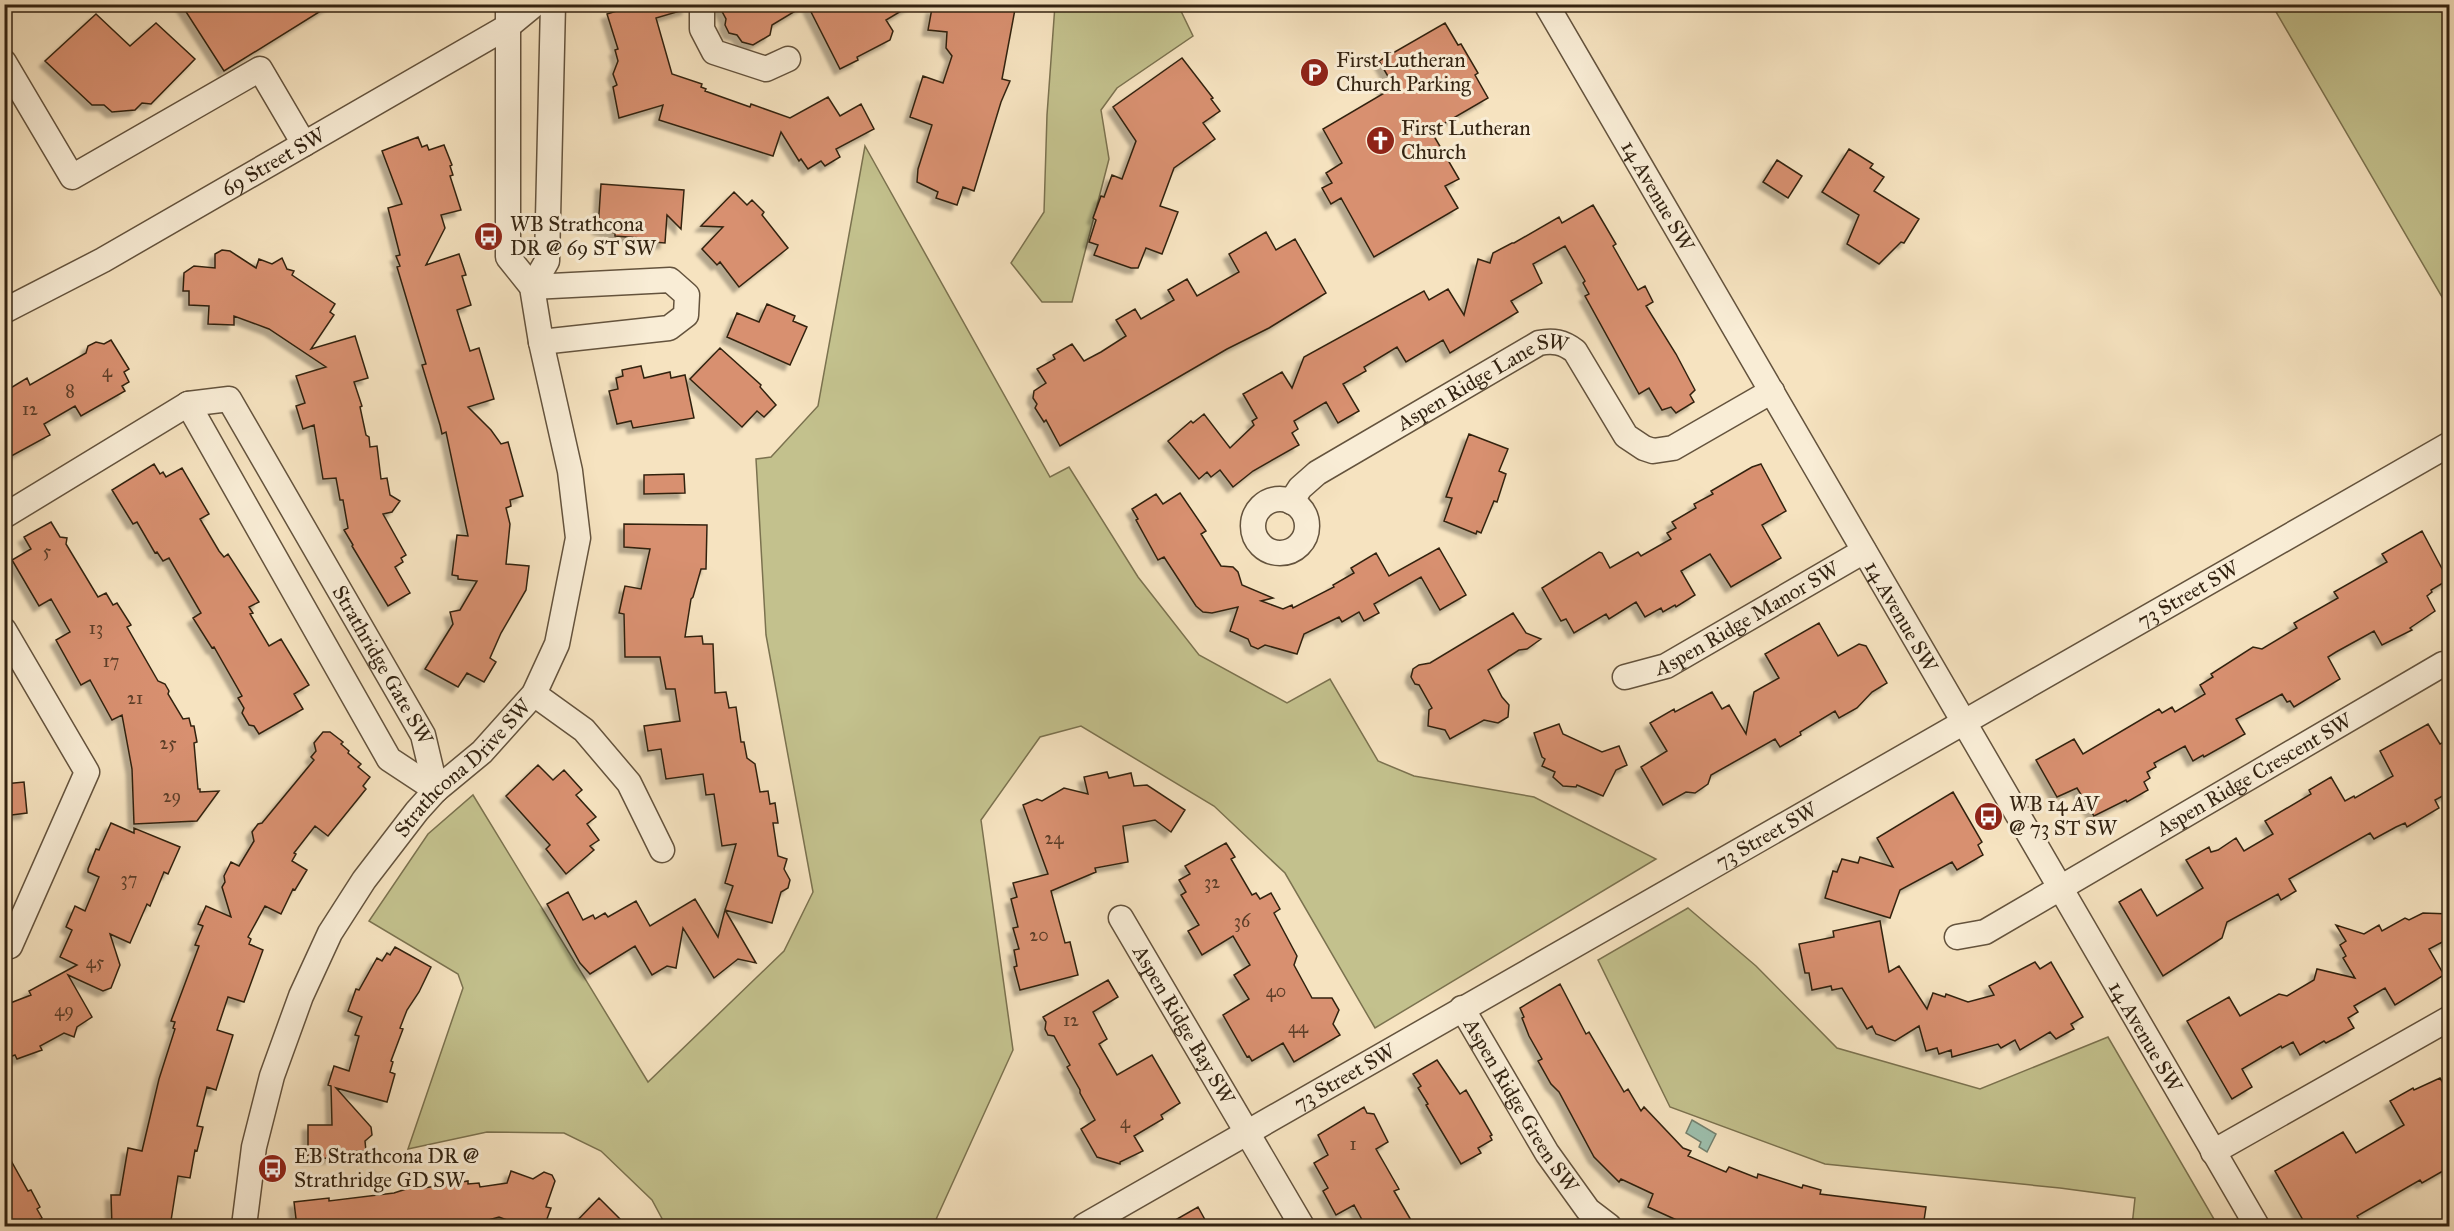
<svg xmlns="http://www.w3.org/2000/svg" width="2454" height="1231" viewBox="0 0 2454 1231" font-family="'IM FELL Great Primer',serif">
	<defs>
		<filter id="shadow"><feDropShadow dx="-5.5" dy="5.5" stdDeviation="1.5" flood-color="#0004"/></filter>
	</defs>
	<rect width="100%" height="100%" fill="#f6e3c0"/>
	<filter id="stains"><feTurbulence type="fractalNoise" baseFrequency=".00333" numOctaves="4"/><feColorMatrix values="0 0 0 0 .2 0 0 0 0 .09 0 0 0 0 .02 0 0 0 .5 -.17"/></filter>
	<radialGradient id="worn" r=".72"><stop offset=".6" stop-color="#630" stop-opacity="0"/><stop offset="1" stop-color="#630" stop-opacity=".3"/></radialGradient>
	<path fill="#c3c18d" stroke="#7b724f" stroke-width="1.5" d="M2393,4L2449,13V309L2272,5Z
		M1055,5H1178L1193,36L1117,88L1101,110L1109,159L1072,302H1042L1011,263L1044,212L1047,115Z
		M865,146L1050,477L1069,467L1138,577L1199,655L1287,703L1330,679L1378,761L1414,776L1534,797L1656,859L1375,1028L1285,873L1214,806L1081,726L1040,737L981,820L1013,1050L933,1226H666L652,1200L601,1151L564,1133L487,1132L408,1149L463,988L458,974L369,921L428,834L473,795L648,1082L784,951L813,892L766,635L756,459L771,457L818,406Z
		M1688,908L1756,966L1837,1048L1980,1089L2108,1037L2218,1226H2132L2135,1198L2060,1188L1825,1164L1670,1107L1598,960Z"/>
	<path fill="#9dbfad" stroke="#73816f" stroke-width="1.5" d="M1692,1120L1716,1134L1707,1152L1699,1147L1701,1142L1686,1133Z"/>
	<path fill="#d8906f" stroke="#332311" stroke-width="1.5" filter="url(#shadow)" d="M181,4H332L224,71Z
		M639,4H687V9L656,18L672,74L702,84L701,87L706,89L705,91L750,107L751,104L790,118L828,97L840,116L861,104L874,129L836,149L840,157L825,166L821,161L808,169L801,159L799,161L781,132L773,156L659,120L663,105L619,118L613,87L617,85L613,74L618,61L615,50L618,49L607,14Z
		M718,4H807L772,25L770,35L753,45L742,42L737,35L729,33L725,25L726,19Z
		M807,4H913L886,20L893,31L890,40L857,57L858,60L840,69Z
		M956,4H1016L1002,79L1010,81L1001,102L974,191L963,187L957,205L936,198L938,192L917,182L918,169L932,125L910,117L923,76L943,83L952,56L946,48L947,32L928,30L932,8L955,11Z
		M96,14L130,46L156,23L195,59L151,104L142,103L135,110L112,112L104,105H92L45,61Z
		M1445,23L1458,45L1461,44L1478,73L1475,75L1488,98L1431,131L1459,179L1445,186L1458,208L1374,257L1341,198L1331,204L1322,188L1332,183L1326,173L1342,163L1323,129L1386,92L1380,83L1389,78L1379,61Z
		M1182,58L1213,98L1211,99L1220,111L1203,123L1215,139L1174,168L1160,206L1178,212L1162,254L1146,248L1138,268H1131L1094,255L1098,245L1089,242L1096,220L1093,218L1101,196L1104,197L1112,175L1122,179L1136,141L1113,107Z
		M418,137L422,147L427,145L429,150L444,145L452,165L450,166L453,175L450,176L461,210L441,215L445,228L426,265L459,254L466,275L462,276L471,305L457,310L470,351L479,348L494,399L468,407L491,430L501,444L508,442L523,496L510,500L511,506L506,508L510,524L506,564L529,566L526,590L501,633L490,658L496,662L484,682L467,673L458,687L425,669L453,624L450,612L460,610L477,581L458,579V576L452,575L457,535L468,536L446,432L442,434L440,425L422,365L426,364L397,267L400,266L396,256L400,255L388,208L402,204L382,151Z
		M1849,149L1873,164L1870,168L1884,177L1874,191L1919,219L1904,243L1901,242L1879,264L1847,244L1859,215L1822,192Z
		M1777,160L1802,176L1788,198L1763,182Z
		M601,184L684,190L681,229L667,215L665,243L641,241V238L615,236V233L598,229Z
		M734,192L747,205L752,200L764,212L762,215L788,248L739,287L720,262L717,265L702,249L723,227L701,226Z
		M1593,205L1616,244L1613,246L1638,290L1645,286L1653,302L1646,306L1676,354L1695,390L1690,395L1694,402L1676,413L1671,407L1662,410L1649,388L1639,394L1585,296L1589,294L1583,283L1585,281L1565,246L1533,264L1542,283L1511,301L1518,312L1450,353L1443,340L1406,362L1397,347L1364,367L1366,371L1343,384L1359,411L1338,423L1326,402L1294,421L1298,429L1292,433L1299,445L1253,471L1233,487L1220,470L1211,477L1207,472L1199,479L1168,441L1191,421L1193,423L1204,414L1230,448L1254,425L1252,421L1257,418L1243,394L1282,372L1292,388L1304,357L1424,291L1429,300L1448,289L1464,315L1478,259L1490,263L1493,253L1512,243H1514L1559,217L1562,223Z
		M1266,232L1276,250L1295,239L1326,293L1269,328L1227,349L1060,446L1046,420L1044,422L1035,408L1037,404L1033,398L1034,391L1046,383L1037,369L1055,359L1053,355L1072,344L1084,361L1101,352L1126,336L1116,320L1135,309L1141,319L1174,300L1168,290L1187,279L1197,296L1239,272L1229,254Z
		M222,250L230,251L256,268L259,259L272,264L282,258L287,269L294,271L292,275L335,304L330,312L334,315L311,349L355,336L368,378L354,382L362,406L360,407L366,435L369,437L370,447L377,446L381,479L387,478L390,495L400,501L392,512L383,514L406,555L401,558L403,562L395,567L410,593L388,606L352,546L353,545L344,530L348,528L343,500H340L336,478L323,479L314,425L303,429L296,406L305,403L296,376L326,367L269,329L234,316V325L208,324L209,306L189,305V291H183L184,273L194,266L215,268V254Z
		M767,304L795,316L793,321L807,327L790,365L727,337L737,313L759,322Z
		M111,340L129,369L124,372L129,382L122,386L125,391L81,416L75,406L44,424L50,435L4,460V392L27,378L30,385L86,353L88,346L96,342L104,344Z
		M720,348L761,385L760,387L776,405L764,417L757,411L742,427L690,379Z
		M641,366L644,378L670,372L671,378L685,375L694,418L633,428L631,421L617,424L609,391L618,389L616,378L623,376L622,370Z
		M1469,434L1508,449L1499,471L1506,474L1497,502L1494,501L1481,533L1477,531L1476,534L1444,521L1452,498L1446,497Z
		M154,464L160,474L163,472L166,477L182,468L209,514L200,519L219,551L224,557L228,554L259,602L249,607L253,613L250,614L269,646L281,639L309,685L294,694L303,709L259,734L254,726L249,725L242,713L244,708L238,698L242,696L214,647L212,648L193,618L201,613L169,558L163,561L157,552L155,553L137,522L133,524L112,490Z
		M1761,464L1786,511L1762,525L1781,558L1731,587L1710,554L1681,571L1695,595L1676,607L1675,605L1663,612L1661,608L1645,617L1636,602L1609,619L1606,614L1574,633L1566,619L1561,621L1542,588L1599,552L1602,553L1610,568L1638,552L1641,556L1671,539L1667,533L1676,528L1672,522L1696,508L1694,504L1713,494L1711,491L1752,467Z
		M684,474L685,493L644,494V475Z
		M1180,493L1206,531L1201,534L1221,566L1233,567L1238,572L1242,585L1273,598L1261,601L1283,609L1292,605L1293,608L1334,587L1333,585L1354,573L1351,568L1376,553L1389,576L1439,548L1466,595L1440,610L1421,577L1374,604L1379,613L1364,621L1359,612L1342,622L1339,617L1304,634L1297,654L1265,645L1258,649L1251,646L1248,639L1230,631L1238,607L1212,613L1203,612L1196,606L1164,557L1158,560L1136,520L1138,519L1132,509L1156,494L1163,504Z
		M51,522L60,537L67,538L66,544L98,597L106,593L113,605L117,603L131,625L127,627L158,681L165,684L169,691L168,694L183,719L189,718L191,726H194L197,742L194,743L198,789H200V792L219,791L197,821L134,824L132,769L122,715L112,720L90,680L81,685L56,640L70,632L51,599L39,606L12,560L31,549L24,537Z
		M624,524L707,525L706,569H701L693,597L691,599L685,637L702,636L703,644H713L715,693L726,692L729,708L736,707L741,742H744L747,758L755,764L760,792L768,791L770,804L775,803L778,823H773L778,856L787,859L784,869L790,880L788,888L781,892L772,923L725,910L733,886L725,883L736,844L722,846L714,794L706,795L703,774L666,779L661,749L648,751L644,726L680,721L675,689H666L660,657H625L624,614L619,613L624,590L625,586L641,589L650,549L624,547Z
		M2422,531L2448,580L2431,590L2432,592L2427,596L2435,611L2410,628L2412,630L2382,645L2374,631L2336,652L2328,657L2340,679L2294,707L2290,701L2287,702L2282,694L2236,719L2245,734L2204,757L2203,755L2193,761L2185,746L2154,763L2156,767L2147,772L2150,778L2144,782L2148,790L2127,802L2126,800L2094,816L2077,788L2057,797L2036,760L2074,739L2083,754L2159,709L2162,713L2172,707L2175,712L2205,694L2200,685L2213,677L2211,674L2253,647L2262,649L2297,628L2294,623L2338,598L2334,592L2387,562L2382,554Z
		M1513,613L1526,633L1541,639L1527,649L1519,650L1488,670L1502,697L1509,705L1508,717L1498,723L1484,720L1450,739L1445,730L1428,726L1429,710L1432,708L1419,685L1415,684L1411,677L1413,669L1419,665L1430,663Z
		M1819,623L1838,656L1859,644L1866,646L1887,683L1872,692L1857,708L1839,718L1835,711L1800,732L1801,735L1780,747L1775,739L1711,775L1708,784L1695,793L1686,792L1663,805L1641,767L1667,751L1650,723L1674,709L1675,712L1712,692L1722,709L1729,705L1746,734L1754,692L1779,678L1765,654Z
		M1559,724L1563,734L1602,752L1619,746L1627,765L1616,770L1603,796L1577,785L1576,787L1563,786L1553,777L1555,772L1542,766L1545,759L1542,757L1534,733Z
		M2428,724L2440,744L2450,739V792L2435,800L2439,808L2407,827L2405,823L2396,827L2374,839L2370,833L2289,879L2296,891L2281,900L2278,894L2227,922L2222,938L2163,976L2119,902L2141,889L2157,916L2203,888L2186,860L2209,847L2211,852L2218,850L2236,838L2244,851L2273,834L2265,821L2311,794L2309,790L2331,777L2345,801L2354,796L2355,798L2393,776L2380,751Z
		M323,732H330L343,742L341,744L349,751L348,753L361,764L358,767L370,777L363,786L366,789L328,836L315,826L294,853L296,854L292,861L307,870L295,890L293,889L281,914L265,906L248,937L251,939L249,944L263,950L244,1002L228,997L217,1030L233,1035L216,1090L207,1087L197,1126L203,1127L197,1151L195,1150L190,1178L178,1176L170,1227H112L111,1195H120L128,1148L142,1151L159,1079L175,1029L173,1028L175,1022L171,1021L199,946L195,945L203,926L198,924L206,906L231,917L222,887L225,882L224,876L231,862L239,866L254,841L252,832L258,824L262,823L314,760L311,757L316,751L314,743Z
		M538,765L553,780L564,770L582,790L576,795L596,817L587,824L599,840L590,846L594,850L566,874L546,849L550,845L506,796Z
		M1107,772L1109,778L1131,773L1134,786L1147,785L1185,810L1171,832L1155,820L1123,826L1128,862L1095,868L1096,872L1051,891L1065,943L1070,942L1078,975L1020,990L1014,967L1017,966L1014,950L1019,949L1013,928L1018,927L1011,899L1017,897L1013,883L1048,874L1023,805L1037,799L1042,801L1064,788L1088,794L1084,777Z
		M24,782L27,813L4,816V784Z
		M1953,792L1982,842L1978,845L1983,855L1957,870L1952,862L1900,890L1890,918L1825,898L1833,871L1837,872L1842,859L1858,863L1860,857L1893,867L1877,838Z
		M111,823L134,833V828L180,847L168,874L164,872L150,906L147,904L130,943L110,934L120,965L111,988L103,991L68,975L92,1017L77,1027L74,1037L64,1033L40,1046L42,1050L17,1059L15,1055L4,1059V1024L11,1022L5,1005L31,995L29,991L77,965L60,957L72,930L66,927L75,906L85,911L99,877L88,872V869L96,849L99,850Z
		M1226,843L1235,857L1231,859L1252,895L1256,893L1260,899L1271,893L1280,909L1274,913L1297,956L1294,965L1312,998H1332L1339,1010L1333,1024L1340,1035L1294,1062L1283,1043L1252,1061L1249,1056L1247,1057L1223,1015L1249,999L1234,975L1250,965L1233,936L1202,955L1188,931L1199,925L1181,895L1186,892L1179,880L1190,874L1185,866Z
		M568,892L583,920L593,915L595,919L605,913L608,917L636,901L650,926L695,899L718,937L725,910L756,963L738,959L714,978L683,928L676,968L667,966L652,975L635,946L590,974L580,963L547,904Z
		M2423,913L2450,914V938L2429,949L2444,975L2395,1005L2385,988L2354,1006L2358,1012L2348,1018L2354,1028L2336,1038L2326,1043L2324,1041L2300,1055L2293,1042L2282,1048L2281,1046L2242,1069L2252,1087L2232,1099L2187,1021L2229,997L2240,1016L2279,994L2287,996L2314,980L2317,969L2355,978L2343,958L2346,956L2340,945L2346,941L2336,925L2364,934L2379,925L2382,931L2405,918L2409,920Z
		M1880,921L1889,972L1899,966L1927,1009L1933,993L1945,997L1946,994L1968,1002L1994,995L1989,986L2035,962L2040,969L2051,962L2083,1017L2071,1024L2074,1029L2056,1039L2050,1032L2020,1050L2015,1040L2001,1048L1998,1044L1952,1057L1951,1050L1939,1054L1937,1048L1926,1051L1919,1026L1895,1041L1876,1034L1872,1026L1867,1029L1842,988L1832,990L1831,986L1812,990L1809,973H1805L1799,944L1834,937L1833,931Z
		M395,947L431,967L419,992L407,1010L400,1028L403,1029L391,1061L393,1062L390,1072L395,1074L387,1102L336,1088L371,1127L372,1135L365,1141L366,1151L332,1152L331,1158L308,1159V1125H332L331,1086L328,1085L334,1066L349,1071L359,1036L355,1035L362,1017L348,1011L356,989L359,990L377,958L382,961L387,953L390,955Z
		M1108,980L1118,997L1093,1012L1107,1039L1099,1044L1117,1075L1152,1055L1180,1103L1161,1115L1163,1119L1134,1136L1143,1151L1120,1162V1164L1097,1157L1081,1129L1095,1120L1080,1093V1090L1067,1067L1070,1065L1054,1036L1048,1035L1045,1029L1046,1022L1043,1017Z
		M1560,984L1586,1034L1589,1032L1624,1092L1628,1089L1641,1111L1644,1107L1683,1148L1691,1151L1688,1156L1726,1172L1729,1167L1757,1178L1758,1174L1802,1188L1803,1185L1821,1190L1820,1194L1926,1207L1923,1227H1692L1648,1207L1653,1194L1621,1179L1619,1182L1594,1157L1559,1092L1551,1084L1538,1061L1542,1059L1529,1036L1522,1018L1524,1017L1520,1008Z
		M1437,1060L1460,1094L1466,1090L1492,1135L1490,1136L1492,1140L1478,1148L1481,1153L1461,1164L1426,1105L1428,1104L1418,1088L1421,1086L1413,1074Z
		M2440,1078L2450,1095V1167L2422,1183L2420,1180L2357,1216L2363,1227H2307L2275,1171L2343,1132L2356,1153L2404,1125L2390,1101L2413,1088L2414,1090Z
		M1364,1107L1367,1113L1374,1114L1388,1142L1376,1149L1399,1189L1394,1191L1415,1227H1366L1354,1205L1336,1215L1323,1191L1328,1188L1314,1163L1328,1155L1318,1135Z
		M4,1148L28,1191L31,1190L40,1207L37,1209L42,1218L26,1227H4Z
		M511,1171L533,1179L544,1172L552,1175L555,1181L546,1207L551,1208L544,1227H526L499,1217L463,1227H297L294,1202L329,1198V1201L394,1193L406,1189L413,1179L424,1188L468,1181V1184L479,1183L480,1187L507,1183Z
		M599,1198L628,1227H571Z
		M1198,1207L1209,1227H1163Z"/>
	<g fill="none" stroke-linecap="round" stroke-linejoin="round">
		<defs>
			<g id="minor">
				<path d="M702,4V29L714,52L766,69L788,59"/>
				<path id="s1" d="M1546,4C1784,411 2017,821 2257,1226"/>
				<path d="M4,62L72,177L260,69L304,144"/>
				<path d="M532,287L670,280L687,295L686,315L669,328L541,342"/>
				<path d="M532,287L547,261L553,4"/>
				<path id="s2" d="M4,311L103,260L507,27L535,4"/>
				<path d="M188,404L389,759L436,790"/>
				<circle cx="1280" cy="526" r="27"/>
				<path id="s3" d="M1291,502L1300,488L1317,473L1539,343C1553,340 1563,342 1575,351L1626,436L1644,448L1653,451L1673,448L1772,391"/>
				<path id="s4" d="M4,516L188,404L229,399L423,735L436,790"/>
				<path d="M4,630L87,772L10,946L4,948"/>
				<path id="s5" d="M1625,677L1666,666L1864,551"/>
				<path d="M534,694L584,730L629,783L662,850"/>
				<path id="s6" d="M1121,918L1302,1226"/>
				<path id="s7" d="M1957,937L1985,932L2443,664L2450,665"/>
				<path id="s8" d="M1462,1008L1547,1153L1588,1210L1609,1226"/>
				<path d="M2213,1152L2450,1018"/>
				<path id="s9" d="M244,1226L254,1147L272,1076L301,996L330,933L364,880L417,811L436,790L482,752L534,694L557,644L578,538L570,471L541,342L532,287L508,257V4"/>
				<path id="s10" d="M1084,1226L2450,444"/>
			</g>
		</defs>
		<use href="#minor" stroke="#64533d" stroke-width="27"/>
		<use href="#minor" stroke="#f9edd6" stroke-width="24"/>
	</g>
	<defs>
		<symbol id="parking-disc" viewBox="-11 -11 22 22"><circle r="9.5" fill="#8f2418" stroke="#f9edd6"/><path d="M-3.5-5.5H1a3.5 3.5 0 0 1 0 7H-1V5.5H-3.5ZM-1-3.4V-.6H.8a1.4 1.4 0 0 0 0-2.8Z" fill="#fff"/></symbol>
		<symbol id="church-disc" viewBox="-11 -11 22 22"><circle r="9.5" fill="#8f2418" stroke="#f9edd6"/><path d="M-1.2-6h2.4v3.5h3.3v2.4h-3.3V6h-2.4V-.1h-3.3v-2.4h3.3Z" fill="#fff"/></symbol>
		<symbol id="bus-disc" viewBox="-11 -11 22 22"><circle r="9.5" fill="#8f2418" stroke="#f9edd6"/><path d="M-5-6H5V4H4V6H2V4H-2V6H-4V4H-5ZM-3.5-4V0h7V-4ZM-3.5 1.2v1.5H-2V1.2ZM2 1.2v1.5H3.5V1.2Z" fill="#fff"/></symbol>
	</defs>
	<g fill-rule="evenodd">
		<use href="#parking-disc" x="1298" y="56" width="33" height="33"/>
		<use href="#church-disc" x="1364" y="124" width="33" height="33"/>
		<use href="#bus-disc" x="472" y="220" width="33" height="33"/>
		<use href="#bus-disc" x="1972" y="800" width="33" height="33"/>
		<use href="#bus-disc" x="256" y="1152" width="33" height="33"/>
	</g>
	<g text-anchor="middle" stroke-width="6" stroke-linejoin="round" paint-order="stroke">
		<g font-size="18" fill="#5c3e28">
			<text x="107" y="377">4</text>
			<text x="70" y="397">8</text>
			<text x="30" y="415">12</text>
			<text x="47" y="557">5</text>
			<text x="96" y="634">13</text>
			<text x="111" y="667">17</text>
			<text x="135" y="704">21</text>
			<text x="168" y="749">25</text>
			<text x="172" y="802">29</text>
			<text x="1054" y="844">24</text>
			<text x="129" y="885">37</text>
			<text x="1212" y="888">32</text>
			<text x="1242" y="927">36</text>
			<text x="1039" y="941">20</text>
			<text x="95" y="968">45</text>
			<text x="1276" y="997">40</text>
			<text x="64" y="1016">49</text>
			<text x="1071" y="1026">12</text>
			<text x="1298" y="1033">44</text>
			<text x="1125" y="1128">4</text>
			<text x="1353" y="1150">1</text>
		</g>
		<g font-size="21" fill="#332311" stroke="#f9edd6" text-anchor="start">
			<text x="1336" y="67">First Lutheran<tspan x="1336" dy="24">Church Parking</tspan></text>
			<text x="1401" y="135">First Lutheran<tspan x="1401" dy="24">Church</tspan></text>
			<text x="510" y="231">WB Strathcona<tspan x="510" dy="24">DR @ 69 ST SW</tspan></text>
			<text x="2009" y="811">WB 14 AV<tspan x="2009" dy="24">@ 73 ST SW</tspan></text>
			<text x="294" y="1163">EB Strathcona DR @<tspan x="294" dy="24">Strathridge GD SW</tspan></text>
		</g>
		<g font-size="21" fill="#332311" stroke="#f9edd6">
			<text dy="7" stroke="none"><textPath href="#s2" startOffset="308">69 Street SW</textPath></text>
			<text dy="7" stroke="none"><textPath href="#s1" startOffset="222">14 Avenue SW</textPath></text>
			<text dy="7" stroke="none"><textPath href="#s3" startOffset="230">Aspen Ridge Lane SW</textPath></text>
			<text dy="7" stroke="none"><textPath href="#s10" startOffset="1272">73 Street SW</textPath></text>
			<text dy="7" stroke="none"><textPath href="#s1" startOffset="708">14 Avenue SW</textPath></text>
			<text dy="7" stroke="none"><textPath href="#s5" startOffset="136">Aspen Ridge Manor SW</textPath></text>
			<text dy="7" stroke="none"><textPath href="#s4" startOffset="564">Strathridge Gate SW</textPath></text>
			<text dy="7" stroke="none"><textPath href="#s9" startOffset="520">Strathcona Drive SW</textPath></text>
			<text dy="7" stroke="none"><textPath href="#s7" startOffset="340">Aspen Ridge Crescent SW</textPath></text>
			<text dy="7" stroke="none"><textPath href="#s10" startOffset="786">73 Street SW</textPath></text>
			<text dy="7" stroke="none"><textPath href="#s6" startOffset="124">Aspen Ridge Bay SW</textPath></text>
			<text dy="7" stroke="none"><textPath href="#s1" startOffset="1194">14 Avenue SW</textPath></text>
			<text dy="7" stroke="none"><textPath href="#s10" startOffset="300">73 Street SW</textPath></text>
			<text dy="7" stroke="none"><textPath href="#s8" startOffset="114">Aspen Ridge Green SW</textPath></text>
		</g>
	</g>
	<rect width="2454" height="1231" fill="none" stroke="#f6e3c0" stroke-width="24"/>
	<rect x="6" y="6" width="2442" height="1219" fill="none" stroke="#332311" stroke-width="3"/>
	<rect x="12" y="12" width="2430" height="1207" fill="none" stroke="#332311" stroke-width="1.5"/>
	<rect width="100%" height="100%" filter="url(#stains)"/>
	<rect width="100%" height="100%" fill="url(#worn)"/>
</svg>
